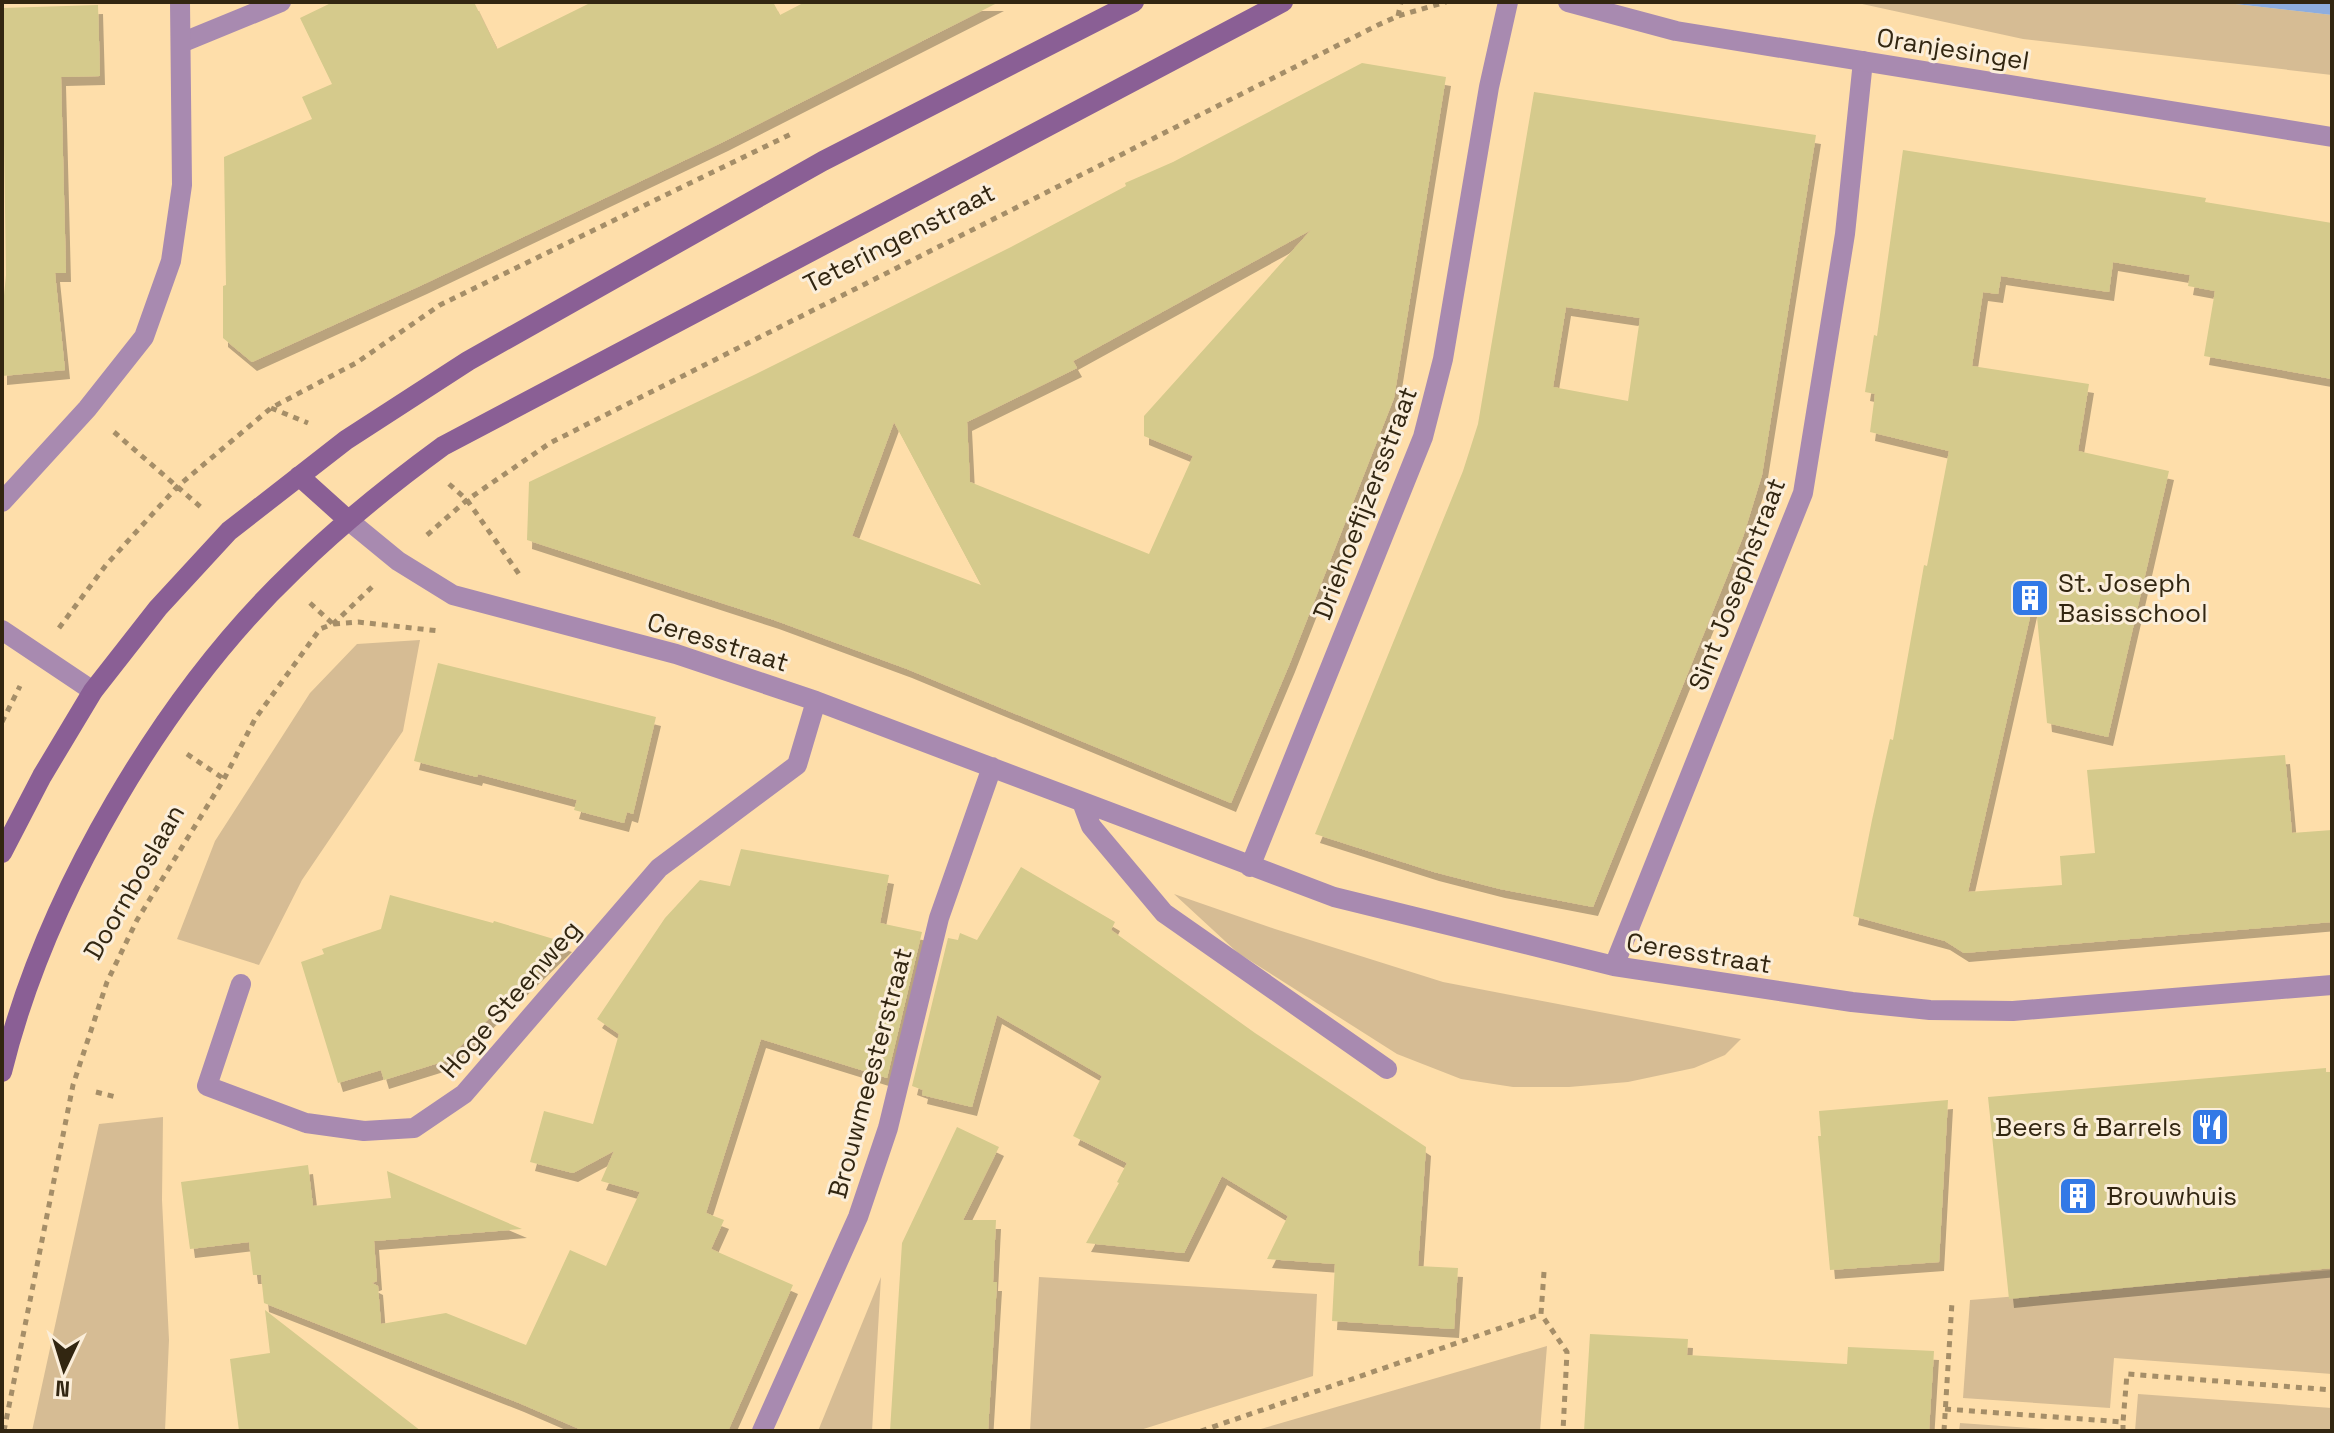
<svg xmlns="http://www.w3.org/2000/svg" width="2334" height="1433" viewBox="0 0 2334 1433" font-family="'Space Grotesk',sans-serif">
	<defs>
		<filter id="shadow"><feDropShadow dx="5" dy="9" stdDeviation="0" flood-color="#0004"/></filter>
	</defs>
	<rect width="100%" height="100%" fill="#fedeaa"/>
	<path fill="#d6bc94" d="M1853,2H2218L2332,15V75L2023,39Z
		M420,640L403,731L302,880L259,965L177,939L215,841L310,693L357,644Z
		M1174,894L1275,929L1443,982L1741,1039L1725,1055L1694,1068L1628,1082L1569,1087H1513L1461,1079L1397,1054L1238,953Z
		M163,1117L162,1200L169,1340L165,1431H32L99,1124Z
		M2332,1270V1374L2114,1358L2110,1408L1963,1398L1970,1300Z
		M881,1277L872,1431H818Z
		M1039,1277L1317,1294L1313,1376L1137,1431H1030Z
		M1547,1346L1540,1431H1254Z
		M2138,1394L2332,1408V1431H2135Z
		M1960,1423L2074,1431H1959Z"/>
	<path fill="#8daddf" d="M2218,2H2332V15Z"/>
	<path fill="#d5ca8c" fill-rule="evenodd" filter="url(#shadow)" d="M333,2H474L497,49L592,2H773L780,15L805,2H999L723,142L422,285L252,362L223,338V286L226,285L224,157L312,119L302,97L332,84L300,18Z
		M98,5L100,76L61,77L66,273H55L65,370L2,376V316L6,275L2,8Z
		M1362,63L1446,77L1394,398L1290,663L1231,803L907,669L774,620L527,540L529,482L756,374L1011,247L1126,186L1125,183L1173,162ZM1311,230L1144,416V436L1193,456L1149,554L970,482L967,422L1077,368L1073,361ZM894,422L918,467L981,585L852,536Z
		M1534,92L1816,135L1762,475L1743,537L1593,907L1500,889L1434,872L1315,834L1463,471L1478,424ZM1566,307L1640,318L1628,401L1553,387Z
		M1903,150L2206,198L2205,202L2332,223V379L2204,356L2215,291L2188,286L2190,275L2113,262L2109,292L2001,276L1998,294L1983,292L1972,366L2089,384L2078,451L2169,471L2108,737L2047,723L2035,595L1968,892L2062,885L2060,856L2095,853L2087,770L2285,755L2292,833L2332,830V922L1964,953L1945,941L1853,916L1872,820L1890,739L1893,740L1924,565L1927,566L1949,451L1870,432L1875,394L1865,392L1874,335L1877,336Z
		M438,663L656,717L633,814L627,812L624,823L574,810L577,800L478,774L477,777L414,761Z
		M741,849L889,875L880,923L922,932L887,1078L761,1039L706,1213L724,1220L711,1249L793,1285L728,1431H584L519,1403L264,1303L261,1275H253L249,1242L190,1249L181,1182L308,1165L313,1206L391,1198L387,1171L522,1229L374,1241L377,1281L372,1283L378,1286L381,1324L446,1313L526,1345L570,1250L606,1266L640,1192L601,1181L614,1151L573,1173L530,1162L544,1111L593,1124L619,1034L597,1019L665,918L700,880L730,886Z
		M1021,867L1115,922L1111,930L1255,1033L1426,1147L1418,1266L1458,1268L1454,1329L1332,1321L1335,1264L1267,1259L1288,1216L1222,1176L1184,1253L1086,1243L1119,1183L1117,1182L1127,1163L1073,1136L1102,1076L997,1015L972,1107L922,1095L923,1090L912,1086L948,938L958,940L960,933L977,940Z
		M390,895L493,923L494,921L567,943L445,1061L384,1080L381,1070L338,1083L301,962L324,954L322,949L381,929Z
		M2326,1068V1072H2332V1268L2009,1299L1988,1097Z
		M1948,1100L1939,1262L1830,1270L1818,1136H1821L1819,1111Z
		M957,1127L999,1147L963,1220H996L993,1282H997L988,1431H890L902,1243Z
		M265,1310L421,1431H239L230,1359L270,1353Z
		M1590,1334L1688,1339L1687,1355L1847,1364L1848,1347L1934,1351L1929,1431H1584Z"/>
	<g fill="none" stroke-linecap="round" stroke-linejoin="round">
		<path stroke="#a58e68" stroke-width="5" stroke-dasharray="6 6" stroke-linecap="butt" d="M1398,16L1401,2
			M271,408L308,423
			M114,432L203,509
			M449,484L467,500L519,574
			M427,535L467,500L550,443L1378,25L1398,16L1446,2
			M310,603L333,624
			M334,624L358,622L439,631
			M59,628L106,565L178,486L271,408L356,363L440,305L793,133
			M2,722L20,686
			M187,754L224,779
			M96,1092L116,1097
			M1544,1272L1541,1314L1567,1352L1563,1431
			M1945,1409L2123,1422L2127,1374L2332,1390
			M4,1431L73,1085L107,982L137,920L224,779L255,719L320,629L333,624L373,586
			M1201,1431L1541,1314
			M1944,1431L1952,1302
			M2123,1431V1422"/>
		<path stroke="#a88ab0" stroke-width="20" d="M181,43L281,2"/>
		<path stroke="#a88ab0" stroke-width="20" d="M2,502L87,409L144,337L171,261L182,185L180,2
			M348,520L398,561L453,595L676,654L816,701L1334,897L1614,966L1852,1002L1930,1010L2013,1011L2332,985
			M2,630L93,691
			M1082,802L1091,826L1164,913L1387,1069
			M1250,867L1423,437L1443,359L1489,87L1508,2
			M1614,966L1803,493L1845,234L1863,61
			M241,984L207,1086L306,1123L364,1131L414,1128L464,1094L659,868L797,765L816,701
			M762,1431L858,1217L888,1128L939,918L992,767"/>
		<path stroke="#a88ab0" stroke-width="20" d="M1568,2L1676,31L2332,137"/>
		<path stroke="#8a5f95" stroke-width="20" d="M299,476L348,520
			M2,853L42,776L93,691L158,608L229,531L346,440L468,361L823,161L1134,2
			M2,1072C45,896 163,695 294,570C340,525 391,484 443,446L1283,2"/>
	</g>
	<defs>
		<symbol id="building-square" viewBox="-11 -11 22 22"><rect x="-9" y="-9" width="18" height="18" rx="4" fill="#3379e6" stroke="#fbeeda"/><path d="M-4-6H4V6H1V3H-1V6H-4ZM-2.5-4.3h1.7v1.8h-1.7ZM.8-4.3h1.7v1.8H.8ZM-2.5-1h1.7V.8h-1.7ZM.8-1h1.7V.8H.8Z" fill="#fff"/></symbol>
		<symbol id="restaurant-square" viewBox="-11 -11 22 22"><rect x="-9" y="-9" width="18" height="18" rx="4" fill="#3379e6" stroke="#fbeeda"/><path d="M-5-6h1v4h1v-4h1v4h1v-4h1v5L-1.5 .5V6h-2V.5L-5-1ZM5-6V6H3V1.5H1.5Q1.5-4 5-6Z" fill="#fff"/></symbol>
	</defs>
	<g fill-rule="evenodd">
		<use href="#building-square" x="2008" y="576" width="44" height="44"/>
		<use href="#restaurant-square" x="2188" y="1105" width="44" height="44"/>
		<use href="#building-square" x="2056" y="1174" width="44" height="44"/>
	</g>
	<g text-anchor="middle" stroke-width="6" stroke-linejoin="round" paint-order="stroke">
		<g font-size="26" fill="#322611" stroke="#fbeeda">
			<text transform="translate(1953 49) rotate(9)" y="9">Oranjesingel</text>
			<text transform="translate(899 238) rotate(-27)" y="9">Teteringenstraat</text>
			<text transform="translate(1365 503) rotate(-69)" y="9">Driehoefijzersstraat</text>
			<text transform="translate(1737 584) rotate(-69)" y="9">Sint Josephstraat</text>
			<text transform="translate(718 642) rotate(17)" y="9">Ceresstraat</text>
			<text transform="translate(134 882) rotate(-60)" y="9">Doornboslaan</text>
			<text transform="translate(1699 953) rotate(9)" y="9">Ceresstraat</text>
			<text transform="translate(510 999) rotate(-49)" y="9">Hoge Steenweg</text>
			<text transform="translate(870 1073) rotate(-75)" y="9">Brouwmeesterstraat</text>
		</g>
		<g font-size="26" fill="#322611" stroke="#fbeeda" text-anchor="start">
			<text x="2058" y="592">St. Joseph<tspan x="2058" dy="30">Basisschool</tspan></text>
			<text x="2182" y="1136" text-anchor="end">Beers &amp; Barrels</text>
			<text x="2106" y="1205">Brouwhuis</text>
		</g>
	</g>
	<rect width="2334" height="1433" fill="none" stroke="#322611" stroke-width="8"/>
	<g transform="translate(64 1369) rotate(184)" stroke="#fbeeda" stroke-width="6" paint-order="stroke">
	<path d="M0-6L14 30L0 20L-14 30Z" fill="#322611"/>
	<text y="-12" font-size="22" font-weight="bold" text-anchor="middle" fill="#322611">N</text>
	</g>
</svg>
